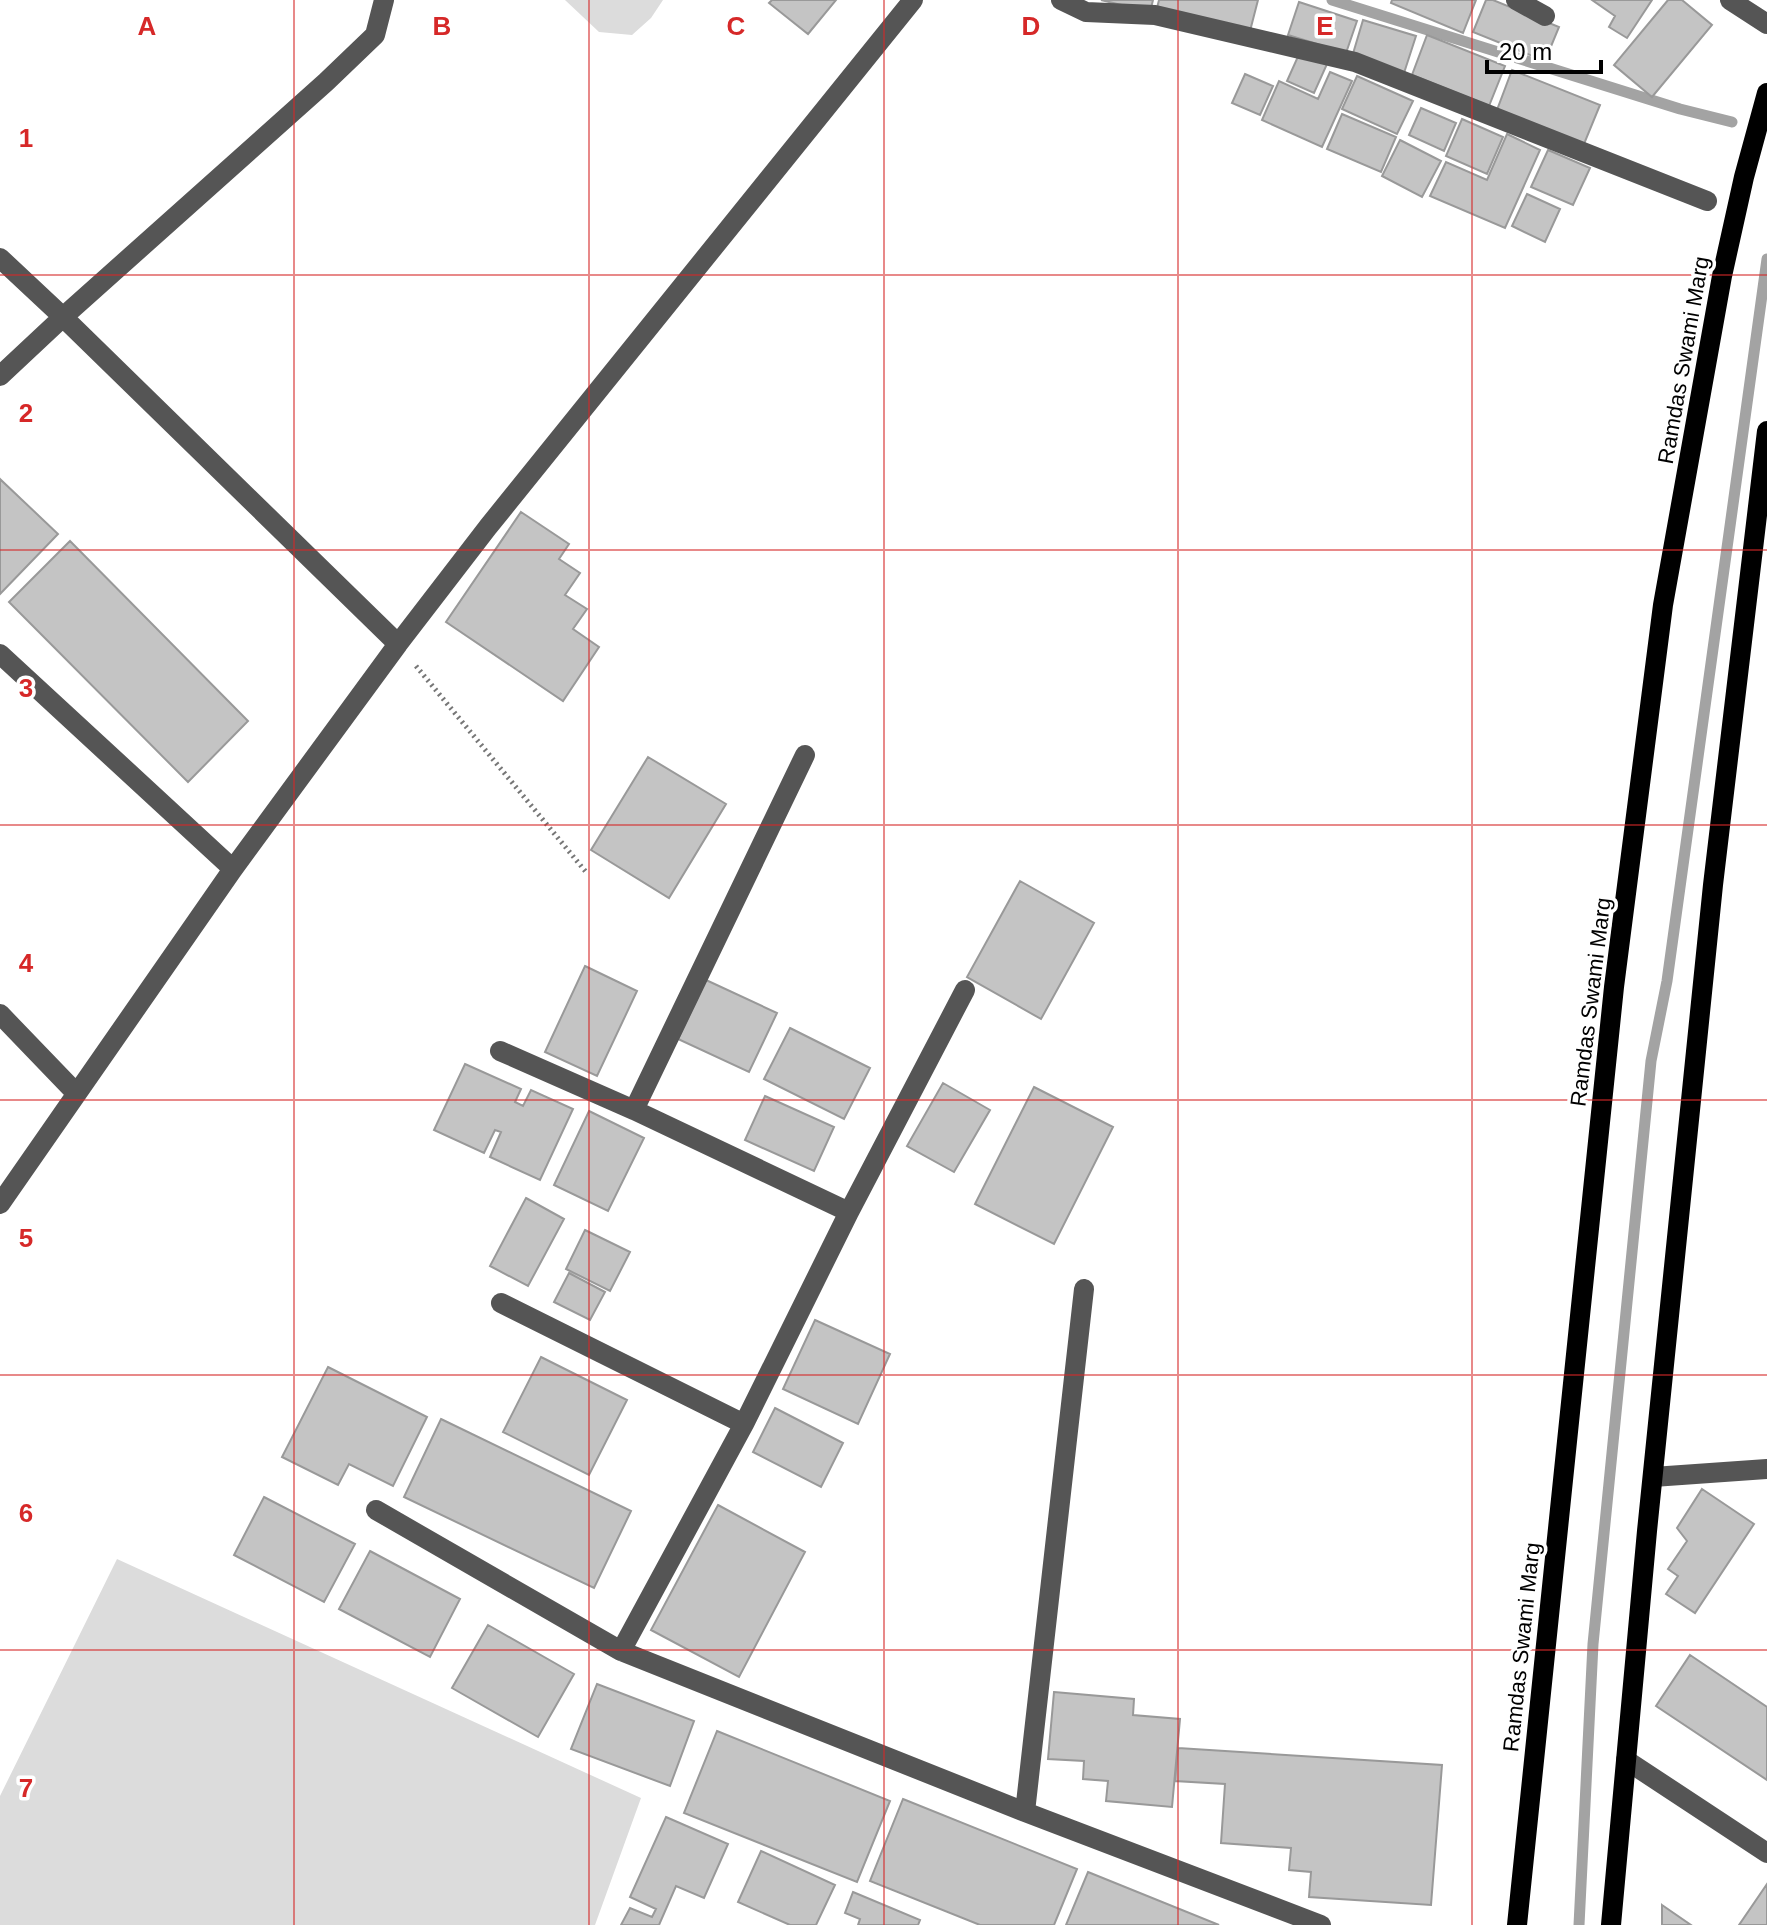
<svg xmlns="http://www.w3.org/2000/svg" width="1767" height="1925" viewBox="0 0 1767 1925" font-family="Arial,sans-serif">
	<rect width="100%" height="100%" fill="#fff"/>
	<path fill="#dcdcdc" d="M565,0H663L651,18L632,35L599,32Z
		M117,1559L641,1798L595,1925H0V1796Z"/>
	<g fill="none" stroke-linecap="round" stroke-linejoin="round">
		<path stroke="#a3a3a3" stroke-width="11" d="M1332,0L1680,109L1732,122
			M1579,1925L1593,1644L1651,1061L1667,981L1767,259"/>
	</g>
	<path fill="#c4c4c4" stroke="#999" stroke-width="2" d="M772,0H836L808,34L769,3Z
		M1101,0H1153L1150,12Z
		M1159,0H1258L1250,31L1157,8Z
		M1392,0H1476L1463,33L1391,3Z
		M1486,0H1493L1559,27L1545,61L1473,32Z
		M1592,0H1652L1627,38L1609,27L1615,16Z
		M1668,0H1682L1712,25L1652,97L1614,65Z
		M1299,2L1357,21L1346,53L1288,35Z
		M1363,20L1416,36L1404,73L1352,57Z
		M1427,35L1505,66L1489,106L1412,75Z
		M1300,52L1327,64L1314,93L1287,81Z
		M1512,70L1600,105L1584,144L1497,110Z
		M1330,72L1352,81L1322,147L1262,120L1279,81L1318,99Z
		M1245,74L1273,86L1260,115L1232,103Z
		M1357,76L1413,101L1397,134L1342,109Z
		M1421,108L1456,123L1444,151L1409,135Z
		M1342,114L1396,137L1381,172L1327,149Z
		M1462,119L1503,137L1487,174L1446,156Z
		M1507,134L1540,150L1505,228L1430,196L1446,162L1487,180Z
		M1400,140L1441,161L1422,197L1382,176Z
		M1548,150L1590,168L1573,205L1531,187Z
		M1527,194L1560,209L1545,242L1512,226Z
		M0,479L58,534L0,594Z
		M521,512L569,544L559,559L580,573L565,595L587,609L573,629L599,647L563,701L446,622Z
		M70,541L248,721L188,782L9,602Z
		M648,757L726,804L669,898L591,850Z
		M1020,881L1094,923L1041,1019L967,977Z
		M585,966L637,991L597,1076L545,1052Z
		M706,980L777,1013L749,1072L678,1039Z
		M790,1028L870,1068L844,1119L764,1079Z
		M465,1064L521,1089L515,1102L523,1106L531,1090L573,1109L540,1180L490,1157L501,1132L495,1130L484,1153L434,1130Z
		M943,1083L990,1110L954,1172L907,1146Z
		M1034,1087L1113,1127L1054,1244L975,1204Z
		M765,1096L834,1127L814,1171L745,1140Z
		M589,1111L644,1138L608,1211L554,1185Z
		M526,1198L564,1219L528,1286L490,1266Z
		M585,1230L630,1252L610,1291L566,1269Z
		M569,1273L605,1292L590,1320L554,1302Z
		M815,1320L890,1354L858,1424L783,1389Z
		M541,1357L627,1400L589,1475L503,1432Z
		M328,1367L427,1417L393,1486L349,1464L338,1485L282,1457Z
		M775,1408L843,1443L821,1487L753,1452Z
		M441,1419L631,1511L594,1588L404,1497Z
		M1702,1489L1754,1524L1695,1613L1666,1594L1678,1576L1668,1569L1687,1541L1677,1528Z
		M264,1497L355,1544L324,1602L234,1555Z
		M718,1505L805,1552L739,1677L651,1630Z
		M370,1551L460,1599L430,1657L339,1609Z
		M488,1625L574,1674L538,1737L452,1688Z
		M1690,1655L1767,1707V1780L1656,1706Z
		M597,1684L694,1721L670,1786L571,1749Z
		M1054,1692L1134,1699L1133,1715L1180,1719L1172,1807L1106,1801L1108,1781L1083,1779L1084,1761L1048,1759Z
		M717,1731L890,1801L857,1882L684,1813Z
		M1178,1748L1442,1765L1431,1905L1309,1897L1311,1872L1289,1870L1291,1848L1221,1843L1225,1784L1175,1781Z
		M903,1799L1077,1869L1054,1925H980L870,1881Z
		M666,1817L728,1844L704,1898L676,1886L659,1925H621L630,1908L652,1917L656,1909L630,1897Z
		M761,1851L835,1885L816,1925H790L738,1902Z
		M1088,1872L1219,1925H1066Z
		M1767,1884V1925H1739Z
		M853,1892L920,1920L918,1925H858L860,1919L845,1913Z
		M1662,1905L1691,1925H1662Z"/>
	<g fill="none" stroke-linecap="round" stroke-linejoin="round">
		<path stroke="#777" stroke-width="5" stroke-dasharray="2 4" stroke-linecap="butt" d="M416,666L586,872"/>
		<path stroke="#555" stroke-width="20" d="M384,0L375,35L326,82L63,317L398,644
			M1061,0L1086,12L1155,15L1355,62L1707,201
			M1516,0L1545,16
			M1730,0L1767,24
			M0,258L63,317L0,376
			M0,654L233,869
			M805,755L634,1110L849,1212L744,1424L621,1651L1025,1812L1321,1925
			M0,1014L76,1093
			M500,1051L634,1110
			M0,1204L233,869L398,644L488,527L913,0
			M849,1212L965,990
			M501,1303L744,1424
			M1653,1477L1767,1469
			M376,1510L621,1651
			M1626,1760L1767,1853
			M1025,1812L1084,1289"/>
		<path stroke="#000" stroke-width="20" d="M1517,1925L1614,987L1663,605L1722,276L1744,177L1767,93
			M1611,1925L1647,1531L1713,885L1767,431"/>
	</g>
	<path fill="none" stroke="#d62828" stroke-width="2" stroke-opacity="0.55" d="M294,0V1925M589,0V1925M884,0V1925M1178,0V1925M1472,0V1925M0,275H1767M0,550H1767M0,825H1767M0,1100H1767M0,1375H1767M0,1650H1767"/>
	<g text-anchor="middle" stroke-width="7" stroke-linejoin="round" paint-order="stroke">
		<g font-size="22" fill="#000" stroke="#fff">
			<text transform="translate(1683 360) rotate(-80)" y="8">Ramdas Swami Marg</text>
			<text transform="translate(1590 1002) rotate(-83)" y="8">Ramdas Swami Marg</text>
			<text transform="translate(1521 1647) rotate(-84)" y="8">Ramdas Swami Marg</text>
		</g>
	</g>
	<g font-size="26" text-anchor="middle" font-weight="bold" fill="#d62828" stroke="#fff" stroke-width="7" stroke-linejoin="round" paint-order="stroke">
		<text x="147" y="35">A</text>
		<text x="442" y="35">B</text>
		<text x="736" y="35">C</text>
		<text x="1031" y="35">D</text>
		<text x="1325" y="35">E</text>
		<text x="26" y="147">1</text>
		<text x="26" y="422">2</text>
		<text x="26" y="697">3</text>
		<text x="26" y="972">4</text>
		<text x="26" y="1247">5</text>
		<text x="26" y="1522">6</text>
		<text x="26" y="1797">7</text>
	</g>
	<path d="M1487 60v12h114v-12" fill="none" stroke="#000000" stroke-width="4"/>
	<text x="1499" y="60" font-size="24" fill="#000000" stroke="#ffffff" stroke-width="6" paint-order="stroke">20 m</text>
</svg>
